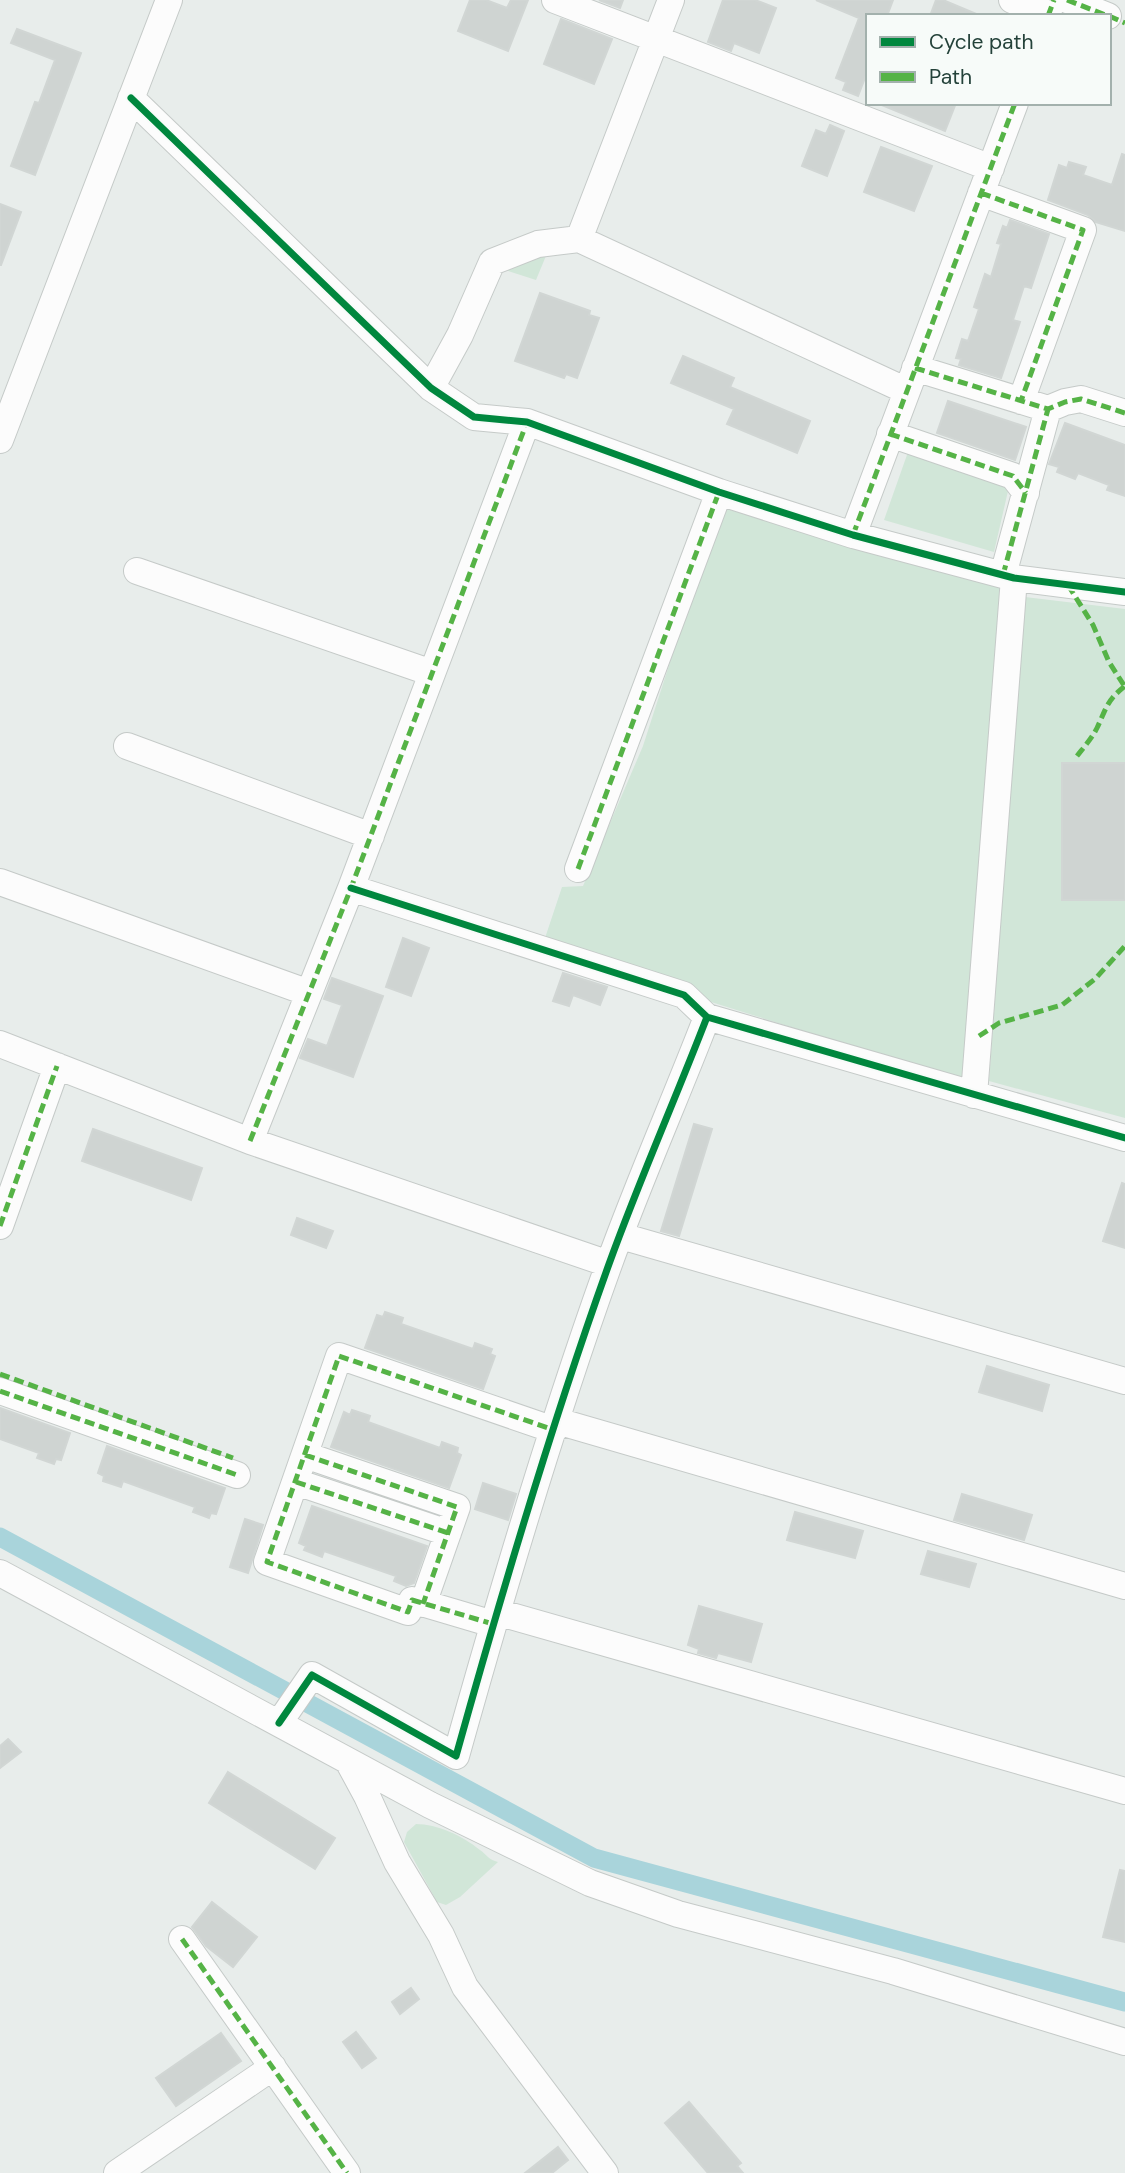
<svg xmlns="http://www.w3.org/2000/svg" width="1125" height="2173" viewBox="0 0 1125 2173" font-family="'DM Sans',sans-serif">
	<rect width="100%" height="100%" fill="#e8edeb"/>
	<path fill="#d1e6d8" d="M548,251L536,280L502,269Z
		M908,452L1001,481L1008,491L994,552L884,520Z
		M720,507L858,547L1004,583L967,1082L711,1002L683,986L544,941L562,887L583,886L643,746Z
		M1025,597L1125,609V1118L989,1081Z
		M416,1824C437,1824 463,1836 480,1850C487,1855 489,1860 498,1862L460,1897L446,1905L437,1902L404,1842L407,1832Z"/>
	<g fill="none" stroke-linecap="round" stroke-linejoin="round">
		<path stroke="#a9d4db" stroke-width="19" d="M0,1537L594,1858L1125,2002"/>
	</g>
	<path fill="#cfd4d2" stroke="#d1d6d4" stroke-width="2" d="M470,0H486L507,8L511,0H528L508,51L458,31Z
		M599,0H623L620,8Z
		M723,0H755L776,8L759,53L734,43L731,51L708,42Z
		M816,0H893L887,16H868V70L858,96L843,90L846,82L836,78L859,18Z
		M936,0H943L981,16H930Z
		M561,19L612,39L594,84L544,64Z
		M17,29L81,53L35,175L11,166L35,102L39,103L55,60L11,43Z
		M877,103H956L945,131Z
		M830,125L844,131L827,176L802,166L816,130L826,134Z
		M881,147L932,166L914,211L864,192Z
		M1122,154L1125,155V231L1096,222L1088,215L1048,200L1059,165L1067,168L1069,162L1086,167L1083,175L1112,185Z
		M0,204L21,212L1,265H0Z
		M1010,220L1049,234L1031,288L1024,286L1013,320L1020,322L1001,378L959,365L961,359L956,358L962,339L968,341L979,309L974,307L985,274L991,277L1001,244L997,243L1003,226L1007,228Z
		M540,293L590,311L589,315L599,318L577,378L566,374L564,378L515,361Z
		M683,356L734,378L730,387L810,421L797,453L727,424L734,409L671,383Z
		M948,401L1026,427L1015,460L937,433Z
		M1065,423L1125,445V496L1107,490L1109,485L1078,473L1075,479L1057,472L1059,467L1049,464Z
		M1062,763H1125V900H1062Z
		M403,938L429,948L411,996L386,987Z
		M563,973L607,987L600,1005L573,995L569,1006L553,1001Z
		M332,978L383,996L353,1077L300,1058L308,1039L327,1046L342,1005L324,999Z
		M694,1124L712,1129L679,1236L661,1231Z
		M93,1129L202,1168L191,1200L82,1161Z
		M1122,1183L1125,1184V1248L1103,1241Z
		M297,1218L333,1231L326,1248L291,1235Z
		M385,1312L403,1318L401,1324L473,1349L475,1343L492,1349L490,1354L495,1356L483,1389L365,1348L377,1315L383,1317Z
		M987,1366L1049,1385L1042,1411L979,1392Z
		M0,1408L70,1433L61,1460L56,1459L54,1464L37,1458L39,1453L0,1439Z
		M352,1410L370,1416L368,1422L440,1448L442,1442L458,1448L457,1453L461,1455L449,1488L331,1447L344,1412L350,1415Z
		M107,1446L225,1488L216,1514L211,1513L209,1518L193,1512L195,1507L123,1481L121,1487L103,1481L104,1476L98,1473Z
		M483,1483L516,1494L508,1520L475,1509Z
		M962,1494L1032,1515L1024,1540L954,1520Z
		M312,1506L427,1546L414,1583L406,1586L394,1581L396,1576L324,1551L322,1557L304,1550L306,1546L299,1543Z
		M795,1512L863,1531L855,1558L787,1540Z
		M245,1519L263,1525L248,1573L230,1567Z
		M928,1551L976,1564L969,1587L921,1574Z
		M699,1606L762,1624L751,1662L718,1653L716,1658L698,1653L699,1649L688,1645Z
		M8,1739L21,1752L0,1768V1746Z
		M228,1772L335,1838L315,1869L209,1803Z
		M1120,1870L1125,1871V1942L1103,1937Z
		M212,1902L257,1937L233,1967L206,1946L192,1927Z
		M411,1988L419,1999L400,2014L392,2002Z
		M356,2032L376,2058L362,2068L343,2042Z
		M221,2033L241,2061L176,2106L156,2078Z
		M689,2102L741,2163L737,2166L743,2173H708L665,2123Z
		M558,2147L568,2160L552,2173H525Z"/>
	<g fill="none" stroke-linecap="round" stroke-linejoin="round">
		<defs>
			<path id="minor" d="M555,0L991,168
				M1012,0L1049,14
				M1067,0L1108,16
				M131,98L431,388L474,417L527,422L719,492L853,535L1014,578L1125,592
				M981,193L1083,230L1021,401
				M579,239L907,391
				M915,368L1048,409L1065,402L1081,399L1125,413
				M431,388L460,335L492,262L538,244L579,239L671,0
				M890,434L1013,476L1026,493
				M0,440L169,0
				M853,535L1015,103
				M137,571L432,673
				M1003,575L1048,409
				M127,746L371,836
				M578,869L719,492
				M0,882L309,993
				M351,888L684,995L707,1017L1125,1138
				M0,1044L250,1141L609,1264
				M974,1095L1014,578
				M250,1141L351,888L527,422
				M0,1226L57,1066
				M621,1236L1125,1381
				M0,1391L237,1475
				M557,1421L1125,1586
				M305,1455L457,1507L423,1604
				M296,1482L448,1533
				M0,1573L430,1805L590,1883L678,1914L893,1971L1125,2042
				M497,1612L1125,1791
				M493,1624L412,1600L408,1612L267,1562L339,1356L554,1430
				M279,1723L312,1675L456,1756C502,1591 551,1425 609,1264C639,1181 675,1100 707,1017
				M348,1761L367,1796L397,1862L441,1935L465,1987L605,2173
				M182,1939L347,2173
				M117,2173L273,2067"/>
		</defs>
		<use href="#minor" stroke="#c5cac8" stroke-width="28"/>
		<use href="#minor" stroke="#fcfcfc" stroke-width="26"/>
		<path stroke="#55b346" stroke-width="5" stroke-dasharray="10 5" stroke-linecap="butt" d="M1067,0L1108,16
			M1048,16L1054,0
			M1109,16L1125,23
			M981,193L1083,230L1021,401
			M915,368L1048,409L1065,402L1081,399L1125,413
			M890,434L1013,476L1026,493
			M853,535L1015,103
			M1003,575L1048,409
			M1068,585L1093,625L1109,662L1125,687
			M1077,756C1084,747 1092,738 1097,728C1106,709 1107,700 1125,686
			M578,869L719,492
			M979,1036L999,1023L1062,1005L1095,979L1125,946
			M250,1141L351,888L527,422
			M0,1226L57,1066
			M0,1374L233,1458
			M0,1391L237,1475
			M305,1455L457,1507L423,1604
			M296,1482L448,1533
			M493,1624L412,1600L408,1612L267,1562L339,1356L554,1430
			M182,1939L347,2173"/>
		<defs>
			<path id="cycleway" d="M131,98L431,388L474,417L527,422L719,492L853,535L1014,578L1125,592
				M351,888L684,995L707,1017L1125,1138
				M279,1723L312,1675L456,1756C502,1591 551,1425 609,1264C639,1181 675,1100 707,1017"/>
		</defs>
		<use href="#cycleway" stroke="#f7fbf9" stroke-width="11"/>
		<use href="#cycleway" stroke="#00873e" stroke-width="7"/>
	</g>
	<rect x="866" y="14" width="245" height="91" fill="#f7fbf9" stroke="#a3b1ad" stroke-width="2"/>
	<rect x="880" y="37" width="35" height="10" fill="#00873e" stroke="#a3b1ad" stroke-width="2"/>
	<text x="929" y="49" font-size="21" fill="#24423a">Cycle path</text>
	<rect x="880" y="72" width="35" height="10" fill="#55b346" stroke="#a3b1ad" stroke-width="2"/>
	<text x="929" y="84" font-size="21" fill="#24423a">Path</text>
</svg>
